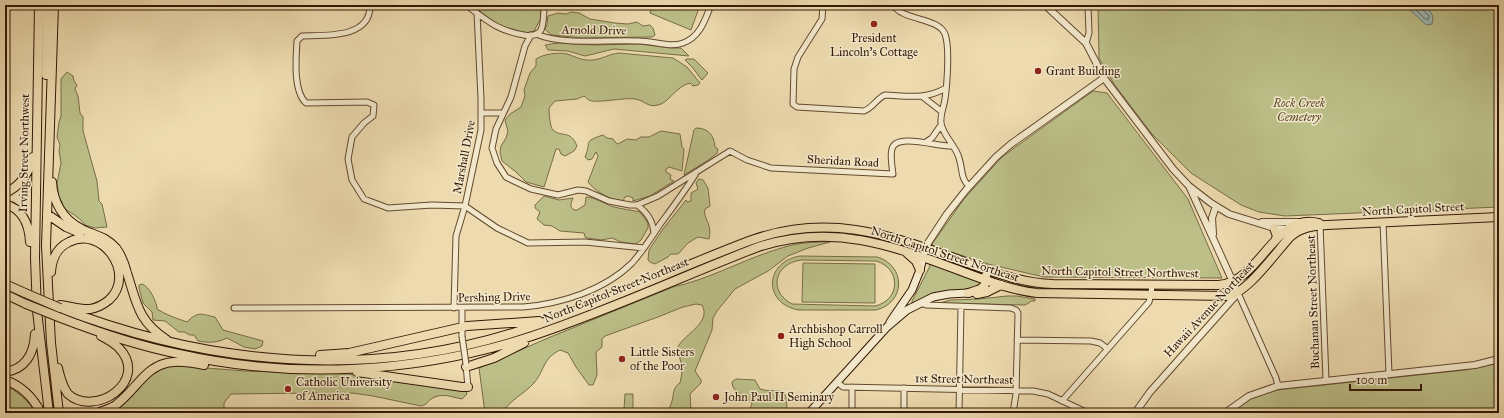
<svg xmlns="http://www.w3.org/2000/svg" width="1504" height="418" viewBox="0 0 1504 418" font-family="'IM FELL Great Primer',serif">
	<rect width="100%" height="100%" fill="#eddbaf"/>
	<filter id="stains"><feTurbulence type="fractalNoise" baseFrequency=".005" numOctaves="4"/><feColorMatrix values="0 0 0 0 .2 0 0 0 0 .09 0 0 0 0 .02 0 0 0 .5 -.17"/></filter>
	<radialGradient id="worn" r=".72"><stop offset=".6" stop-color="#630" stop-opacity="0"/><stop offset="1" stop-color="#630" stop-opacity=".3"/></radialGradient>
	<path fill="#bcbf88" stroke="#786c46" fill-rule="evenodd" d="M473,5H540L541,18L534,31C511,39 489,19 473,5Z
		M652,5H700L691,30L650,13Z
		M1098,5H1499V207L1285,216L1259,212L1241,205L1191,173L1152,134L1114,84L1099,58Z
		M571,12L579,13L590,19L615,23L628,24L637,22L643,26L650,25L653,28L655,35L652,37L582,38L553,35L550,34L545,29L547,25L548,16L558,13L566,14Z
		M558,43L594,45L640,44L672,48H681L689,56L614,49L585,56L568,51L548,50L545,45Z
		M619,53L673,58L687,67L700,83L698,85L693,86L690,83C675,87 669,103 658,105C648,108 644,100 635,99C625,97 595,104 589,100C587,99 586,97 584,96L577,99L555,101L549,108C549,112 550,128 553,130C562,138 570,129 577,146L574,151L565,156L561,154L559,149H556L544,187L526,182L516,172L502,161L500,152L501,146L506,138L508,131L505,120L510,114L521,107L525,96L524,90L530,73L536,66V59C544,54 558,52 567,54C576,57 583,61 592,60C600,60 609,54 619,53Z
		M687,59H694L708,73L702,80L692,67L685,60Z
		M67,72L73,76L74,81L77,85L75,89L78,96L80,113L83,117V131L97,181L99,201L102,204L107,227L95,228L85,225C83,220 67,210 62,207V202L59,197L57,183L61,163L59,151L60,145L57,137L59,122L61,116V79Z
		M1093,91L1107,93L1188,199L1222,278L1044,277L988,264L933,246L932,244L964,199L1002,157Z
		M696,128C708,128 714,135 715,147L718,149L717,153L707,161L684,175L694,130Z
		M661,131L680,134L682,147L684,149L682,171L669,167L666,169V172L671,175L670,179L674,181L650,196L633,201V198L628,196L625,197L623,201C610,200 596,192 588,182L598,156L596,152L592,159L588,160L585,157C592,141 582,142 603,135L607,138L613,139L616,143L618,144L627,139L636,140L641,137H649Z
		M699,179L703,180L708,188L710,206L705,209C702,217 713,224 709,239L698,237L688,243L678,254H671L668,257L655,264L650,262L648,260L649,250L663,229L686,200L687,202L691,201V193L698,189L696,183Z
		M544,196L559,200L573,198L571,203V207L574,210H577L585,205L586,197C595,197 604,204 614,207C622,209 631,210 640,212L648,223V228L641,240L636,244L621,242L612,238L601,240L587,238L585,237L584,233L560,231L552,226L544,225L537,219L540,212L535,208V205Z
		M830,242L808,248L788,256L768,271L735,289L717,311L713,318L712,330L695,371L701,380V383L690,394L691,413H667C669,409 671,405 672,401C674,393 673,387 680,383C682,374 683,368 680,359C679,355 676,352 678,347C684,334 712,323 702,305L696,304L683,307L658,317L605,336L602,339V347L596,352L597,375L593,385H589L576,367L568,353L560,350C542,359 545,370 534,383C524,394 510,400 502,413H485L479,368L548,338L673,287C706,280 737,263 769,252C781,248 793,244 805,243C813,242 822,242 830,242Z
		M800,256L877,257C906,265 906,303 876,310H799C763,304 764,262 800,256ZM801,260L876,261C901,268 901,300 875,306L792,304C768,291 774,264 801,260Z
		M803,263L875,264V303L802,302Z
		M929,263L982,283L981,287L930,295L912,303V301L930,266Z
		M142,284C149,286 157,302 157,309C166,315 176,318 187,322C198,311 201,314 215,317L223,330L263,341L262,346L255,349L244,347L227,338C217,343 209,343 198,341L194,335H190L184,332H179L165,321L153,320L152,312L143,303L139,288V285Z
		M1007,296H1017L1035,299V301H1031L1029,303L1025,305L940,303L950,300L979,299Z
		M1499,363V413H1230L1252,398L1277,390L1465,370Z
		M167,365L245,371L348,374L369,376L466,391L467,394L462,399C451,397 442,392 431,399C426,403 428,404 421,406L373,396L352,393L332,395L318,393L231,394L224,403V413H105L146,377Z
		M736,379L755,380L760,389C781,395 787,381 787,413H748L752,404C747,394 732,394 732,382Z
		M5,385C15,390 31,402 35,413H5Z
		M625,394H633V410L624,409Z"/>
	<path fill="#9cb9b4" stroke="#72796e" d="M1405,6C1417,8 1428,3 1433,17L1432,24L1427,25L1425,24L1408,8L1405,7Z"/>
	<g fill="none" stroke-linecap="round" stroke-linejoin="round">
		<path stroke="#68685c" stroke-width="1" d="M1411,5L1424,18L1428,20L1429,16L1422,9L1421,5"/>
		<defs>
			<path id="minor" d="M370,5C371,39 325,35 302,36L297,41C296,58 293,91 306,103L367,102L374,105L373,116L364,123L352,137L348,159L352,180L364,199L388,208L432,205L465,206L497,228L528,243L585,242L644,248
				M466,5C488,21 496,30 524,35C529,36 537,36 541,30C544,23 544,12 544,5
				M823,5L822,19L798,57L794,69L793,104L797,107L864,111C874,107 876,99 885,95C908,96 925,100 946,88
				M893,5C903,21 938,17 945,34C950,47 947,85 945,99C944,107 940,114 941,123C943,136 956,146 959,158C963,169 960,178 969,186
				M536,34C564,46 609,39 640,41C653,41 670,48 683,43C700,37 705,20 711,5
				M531,35L525,46L511,97L496,129L492,148L497,163L506,177L512,180L531,189L558,195L578,190L586,191L609,201L630,205H637L658,196L730,151L747,160L771,168L893,174C892,167 890,156 892,149C896,132 941,148 953,146
				M1086,43L1089,33L1088,5
				M923,97L941,111
				M482,113H503
				M926,142L932,138L941,125
				M637,205C647,212 653,221 654,233
				M1383,222L1389,374
				M1320,224L1326,380
				M1238,293L1276,378L1278,386
				M920,303L926,305L1011,308L1016,310L1018,313L1016,394L1013,413
				M234,308L523,307C561,304 605,290 632,263C643,251 652,236 661,223C673,207 684,192 695,175
				M454,308L456,236L465,206L481,130V99L477,13
				M462,336V308
				M1017,340L1091,341L1100,343L1108,349
				M466,365L468,387
				M837,382L843,387L1033,391L1048,394L1088,413
				M1062,401L1149,302L1151,294L1152,284
				M852,413V387
				M904,413V388
				M959,413L961,307"/>
			<path id="tertiary" d="M1045,5L1086,43L1104,78L1173,169L1189,186L1211,203L1229,214L1274,228L1290,229
				M1262,222H1300
				M1213,234L1212,218L1216,206
				M923,257L928,243L947,214L966,190L996,157L1011,144L1104,78
				M1135,413L1150,392L1238,293L1190,188
				M1225,413L1249,396L1278,386L1475,365L1499,359"/>
			<path id="secondary" d="M890,322L912,290L920,270L923,257
				M809,413L887,327L907,310L933,297L949,294L968,293"/>
			<path id="primary" d="M39,5L35,258L37,311L49,413
				M54,5L46,246L51,343L59,413
				M46,75L47,5
				M52,182C53,202 63,220 82,229C94,235 107,237 116,248C122,256 125,265 127,273C137,304 138,321 167,340
				M5,193C21,186 29,173 33,157
				M5,204C23,209 29,224 30,242
				M47,214L66,227L80,233
				M1274,228L1277,236L1275,241
				M907,253L916,261L920,270
				M51,272C52,259 56,248 69,242C102,225 137,274 109,300C104,304 97,308 90,309C80,310 70,306 60,305
				M5,284L25,293
				M968,293C979,290 987,289 986,276
				M5,294L26,304
				M977,294L987,292L1001,285
				M60,308C210,366 371,380 525,329C601,304 675,269 749,241C825,213 887,233 959,260C990,271 1020,283 1053,284L1218,285C1262,282 1274,211 1319,223
				M61,318C100,333 139,346 179,354C295,380 419,373 532,336C608,311 683,276 758,247C833,223 891,245 961,271C986,280 1010,290 1037,293L1227,296C1247,294 1276,252 1290,237C1301,227 1313,226 1327,225L1499,217
				M320,355L349,353L467,326L539,321
				M466,367L494,358L524,343
				M58,368C60,377 62,386 68,394C95,418 150,381 119,348C114,343 107,339 101,336
				M5,372C26,369 34,353 35,334
				M357,372L462,387H468
				M5,380C22,386 33,397 41,413
				M98,413C104,410 111,409 117,404C137,389 146,364 173,362C183,361 194,363 204,365"/>
		</defs>
		<use href="#minor" stroke="#624930" stroke-width="7"/>
		<use href="#tertiary" stroke="#624930" stroke-width="8"/>
		<use href="#secondary" stroke="#331805" stroke-width="9"/>
		<use href="#primary" stroke="#331805" stroke-width="10"/>
		<use href="#minor" stroke="#f3e8cb" stroke-width="5"/>
		<use href="#tertiary" stroke="#f3e8cb" stroke-width="6"/>
		<use href="#secondary" stroke="#f3e8cb" stroke-width="7"/>
		<use href="#primary" stroke="#eddbaf" stroke-width="8"/>
		<defs>
			<path id="minor-bridge" d="M462,336L466,364"/>
			<path id="primary-bridge" d="M25,293L60,308
				M26,304L61,318"/>
		</defs>
		<use href="#minor-bridge" stroke="#624930" stroke-width="7" stroke-linecap="butt"/>
		<use href="#primary-bridge" stroke="#331805" stroke-width="10" stroke-linecap="butt"/>
		<use href="#minor-bridge" stroke="#f3e8cb" stroke-width="5"/>
		<use href="#primary-bridge" stroke="#eddbaf" stroke-width="8"/>
	</g>
	<g fill="#8f2418" stroke="#f3e8cb" stroke-width="1.5">
		<circle cx="874" cy="24" r="4"/>
		<circle cx="1038" cy="71" r="4"/>
		<circle cx="781" cy="336" r="4"/>
		<circle cx="622" cy="359" r="4"/>
		<circle cx="288" cy="389" r="4"/>
		<circle cx="716" cy="397" r="4"/>
	</g>
	<g text-anchor="middle" stroke-width="3" stroke-linejoin="round" paint-order="stroke">
		<g font-size="12" fill="#331805" stroke="#f3e8cb">
			<text transform="translate(594 30) rotate(1)" y="4">Arnold Drive</text>
			<text transform="translate(24 153) rotate(-89)" y="4">Irving Street Northwest</text>
			<text transform="translate(464 157) rotate(-79)" y="4">Marshall Drive</text>
			<text transform="translate(843 161) rotate(3)" y="4">Sheridan Road</text>
			<text transform="translate(1413 209) rotate(-3)" y="4">North Capitol Street</text>
			<text transform="translate(945 254) rotate(18)" y="4">North Capitol Street Northeast</text>
			<text transform="translate(1120 272) rotate(1)" y="4">North Capitol Street Northwest</text>
			<text transform="translate(616 290) rotate(-22)" y="4">North Capitol Street Northeast</text>
			<text transform="translate(494 297) rotate(-1)" y="4">Pershing Drive</text>
			<text transform="translate(1313 302) rotate(-92)" y="4">Buchanan Street Northeast</text>
			<text transform="translate(1209 309) rotate(-47)" y="4">Hawaii Avenue Northeast</text>
			<text transform="translate(964 379) rotate(1)" y="4">1st Street Northeast</text>
		</g>
		<g font-size="12" fill="#331805" stroke="#f3e8cb" text-anchor="start">
			<text x="874" y="42" text-anchor="middle">President<tspan x="874" dy="14">Lincoln's Cottage</tspan></text>
			<text x="1046" y="75">Grant Building</text>
			<text x="789" y="333">Archbishop Carroll<tspan x="789" dy="14">High School</tspan></text>
			<text x="630" y="356">Little Sisters<tspan x="630" dy="14">of the Poor</tspan></text>
			<text x="296" y="386">Catholic University<tspan x="296" dy="14">of America</tspan></text>
			<text x="724" y="401">John Paul II Seminary</text>
		</g>
		<g font-size="12" font-style="italic" fill="#5c4a2c" stroke="#f3e8cb">
			<text x="1299" y="107">Rock Creek<tspan x="1299" dy="14">Cemetery</tspan></text>
		</g>
	</g>
	<rect width="1504" height="418" fill="none" stroke="#eddbaf" stroke-width="20"/>
	<rect x="6" y="6" width="1492" height="406" fill="none" stroke="#331805" stroke-width="2"/>
	<rect x="10" y="10" width="1484" height="398" fill="none" stroke="#331805"/>
	<path d="M1350 384v6h71v-6" fill="none" stroke="#331805" stroke-width="2"/>
	<text x="1356" y="384" font-size="12" fill="#331805" stroke="#f3e8cb" stroke-width="3" paint-order="stroke">100 m</text>
	<rect width="100%" height="100%" filter="url(#stains)"/>
	<rect width="100%" height="100%" fill="url(#worn)"/>
</svg>
